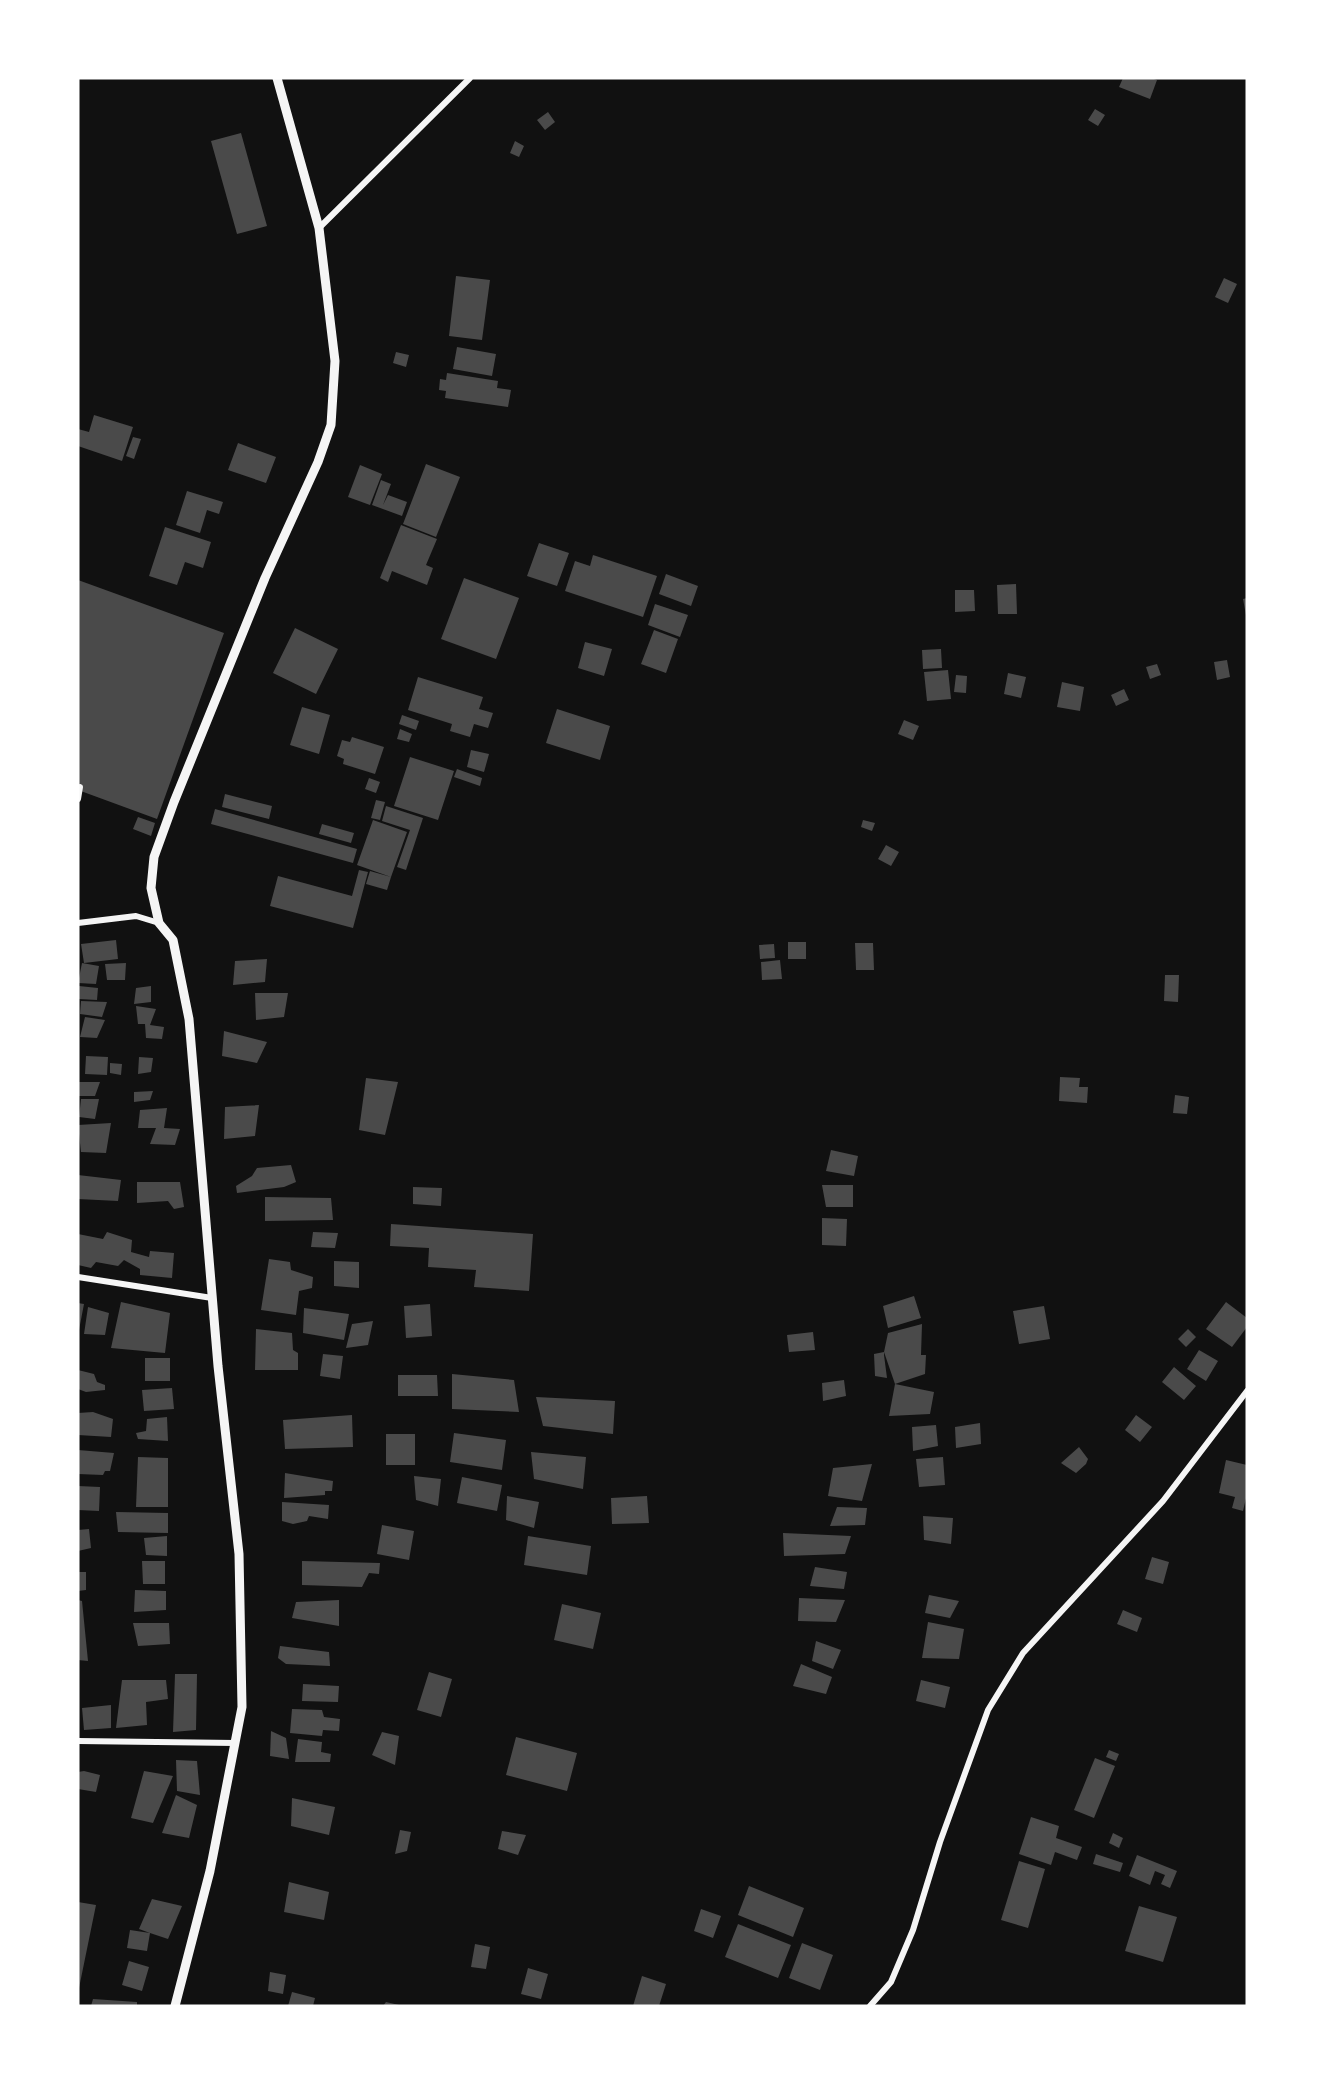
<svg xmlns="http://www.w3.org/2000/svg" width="1325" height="2084" viewBox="0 0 1325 2084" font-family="'Roboto Serif',serif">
	<rect width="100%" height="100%" fill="#111"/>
	<path fill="#4a4a4a" d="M1123,78H1151L1157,80L1150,99L1119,87Z
		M1095,109L1105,115L1098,126L1088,120Z
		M548,112L555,122L545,130L537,120Z
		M241,133L267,226L237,234L211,141Z
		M515,141L524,146L519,157L510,153Z
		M456,276L490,280L482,340L449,336Z
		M1224,278L1237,284L1228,303L1215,297Z
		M457,347L496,354L492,376L453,369Z
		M396,352L409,355L406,367L393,363Z
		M447,373L498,381L497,388L511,390L508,407L445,398L446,391L439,390L440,379L446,380Z
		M94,415L133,427L122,461L78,446V429L89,432Z
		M133,437L141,439L134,459L126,456Z
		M238,443L276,457L266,483L228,470Z
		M426,464L460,477L436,537L403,524Z
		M360,465L382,474L370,505L348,497Z
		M381,480L391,484L383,505L388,495L407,502L402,516L372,505Z
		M187,491L223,502L219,514L207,510L200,533L176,525Z
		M401,525L437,539L426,565L433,568L427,585L392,571L388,582L380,578Z
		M165,527L211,542L203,568L185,562L177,585L149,576Z
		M539,543L569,553L557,586L527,576Z
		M593,555L657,576L643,617L565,591L575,561L590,566Z
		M666,574L698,586L691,606L659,594Z
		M464,578L519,598L496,659L441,639Z
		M78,580L224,633L157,819L78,790Z
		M1016,584L1017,614H998L997,585Z
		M955,590H974L975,611L955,612Z
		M1247,598V615H1246L1243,599Z
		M655,604L688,615L680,637L648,625Z
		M295,628L338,649L316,694L273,673Z
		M654,630L678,639L666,673L641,664Z
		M585,642L612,649L604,676L578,668Z
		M941,649L942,668L923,669L922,650Z
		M1227,660L1230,677L1217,680L1214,662Z
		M1157,664L1161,675L1150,679L1146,667Z
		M948,670L951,699L927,701L924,672Z
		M1008,673L1026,677L1021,698L1004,694Z
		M956,675L967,676L966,693L954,692Z
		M418,677L483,697L479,709L493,713L488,728L474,724L470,737L450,731L452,724L408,710Z
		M1062,682L1084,687L1080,711L1057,707Z
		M1124,689L1129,700L1116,706L1111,695Z
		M302,707L330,715L319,754L290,745Z
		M557,709L610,726L600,760L546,743Z
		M402,715L419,721L416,730L399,724Z
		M904,720L919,726L913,740L898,734Z
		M400,729L412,734L409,742L397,739Z
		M352,737L384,747L375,774L343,764L344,759L337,756L342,740L350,742Z
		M471,750L489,754L484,772L467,767Z
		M410,757L454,771L438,820L394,806Z
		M457,769L482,778L480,786L454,777Z
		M369,778L380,782L376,793L365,789Z
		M225,794L272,806L269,819L222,807Z
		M376,800L385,802L380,820L371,818Z
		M386,806L423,818L406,870L397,867L410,830L382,821Z
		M215,809L357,849L353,863L211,824Z
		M138,817L155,823L151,836L133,829Z
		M373,820L407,832L391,877L357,865Z
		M863,820L875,823L872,831L861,827Z
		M322,824L354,833L351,843L319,834Z
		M886,845L899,852L891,866L878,859Z
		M359,870L368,872L353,928L270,906L278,876L352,896Z
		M370,871L391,877L387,890L366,884Z
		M116,940L118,959L84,963L81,944Z
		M788,942H806V959H788Z
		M855,943H873L874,970H856Z
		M774,944L775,958L760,959L759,945Z
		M267,959L265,982L233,985L235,961Z
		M780,960L782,979L762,980L761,962Z
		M82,963L99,966L96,984L78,983Z
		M126,963L125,980H107L105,964Z
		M1165,975H1179L1178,1002L1164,1001Z
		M79,986L98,988L97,1000L79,999Z
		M151,986V1002L134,1004L136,988Z
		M255,993H288L284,1017L256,1020Z
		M81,1001L107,1002L102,1017L80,1014Z
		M136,1006L156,1009L150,1025L164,1027L162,1039L146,1038L145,1024H138Z
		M85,1017L105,1020L97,1038L80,1037Z
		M224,1031L267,1042L257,1063L222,1056Z
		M86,1056L108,1057L107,1075L85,1074Z
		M139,1057L153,1058L151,1072L138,1074Z
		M110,1063L122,1064L121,1075L110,1073Z
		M1060,1077L1080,1078L1079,1087H1088L1087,1103L1059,1101Z
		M366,1078L398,1082L385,1135L359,1130Z
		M78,1082H100L95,1096H78Z
		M153,1091L150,1100L134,1102V1092Z
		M1175,1095L1189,1097L1187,1114L1173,1113Z
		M81,1099H99L95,1119L79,1117Z
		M259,1105L255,1136L224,1139L225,1107Z
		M167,1108L164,1128L180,1129L175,1145L150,1144L156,1128H138L140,1110Z
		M111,1123L106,1153L81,1152L78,1125Z
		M831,1150L858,1156L854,1176L826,1171Z
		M291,1165L296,1182L284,1187L237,1193L236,1186L252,1176L257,1168Z
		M78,1175L121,1180L118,1201L78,1199Z
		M137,1182H180L184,1207L174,1209L168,1201L137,1203Z
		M822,1185H853V1207H826Z
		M413,1187L442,1188L441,1206L413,1204Z
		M265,1197L331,1198L333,1220L265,1221Z
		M822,1218L847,1219L846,1246L822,1245Z
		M391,1224L533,1234L529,1291L474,1287L476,1270L428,1267L429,1248L390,1246Z
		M107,1232L132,1240L131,1252L149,1257L150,1251L174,1253L172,1278L140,1275V1269L124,1260L118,1266L96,1262L91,1268L78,1265V1234L103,1239Z
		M313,1232L338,1233L335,1248L311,1247Z
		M269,1259L290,1262L291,1270L313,1277L312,1288L299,1291L296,1315L261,1310Z
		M334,1261L359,1262V1288L334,1286Z
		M914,1296L921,1318L888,1328L883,1306Z
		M121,1302L170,1313L165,1353L111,1348Z
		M1226,1302L1247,1318V1327L1232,1347L1206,1329Z
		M78,1303L84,1304L79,1330L78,1329Z
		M430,1304L432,1336L406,1338L404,1306Z
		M1044,1306L1050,1339L1019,1344L1013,1311Z
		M88,1307L109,1313L105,1335L84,1334Z
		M304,1308L349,1314L344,1340L303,1333Z
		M373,1321L368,1345L346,1348L352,1324Z
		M922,1324L921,1355H926L925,1374L895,1384L934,1392L930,1414L889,1416L895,1384L884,1352L888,1333Z
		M256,1329L292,1333L293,1350L298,1353V1370H255Z
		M1188,1329L1196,1337L1186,1347L1178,1339Z
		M813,1332L815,1350L789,1352L787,1335Z
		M1199,1350L1218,1361L1206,1381L1187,1369Z
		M884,1352V1355L887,1378L875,1376L874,1354Z
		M323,1354L343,1356L340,1379L320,1376Z
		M145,1358H170V1381H145Z
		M1174,1367L1196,1386L1184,1400L1162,1382Z
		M78,1370L94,1374L97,1382L105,1385V1390L86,1392L78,1389Z
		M452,1374L514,1380L519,1412L452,1409Z
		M398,1375H437L438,1396H398Z
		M844,1380L846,1396L823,1401L822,1383Z
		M172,1388L174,1409L144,1411L142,1390Z
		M536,1397L615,1401L613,1434L543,1426Z
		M93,1412L113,1419L111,1437L78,1435V1413Z
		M352,1415L353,1447L285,1449L283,1420Z
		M1136,1415L1152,1427L1140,1442L1125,1430Z
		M167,1417L168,1441L138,1439L136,1433L146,1431L147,1419Z
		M980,1423L981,1444L956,1448L955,1427Z
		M936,1425L938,1446L913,1451L912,1427Z
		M454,1433L506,1440L502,1470L450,1462Z
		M386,1434H415V1465H386Z
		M1079,1447L1088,1459L1086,1464L1076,1473L1061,1463Z
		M78,1450L114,1453L110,1471H105L103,1475L78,1474Z
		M531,1452L586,1457L583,1489L534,1479Z
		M138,1457L168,1458V1507H136Z
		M943,1457L945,1485L919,1487L916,1459Z
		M1226,1460L1247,1465V1494L1243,1511L1232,1508L1235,1497L1219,1493Z
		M872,1464L862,1501L828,1496L833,1468Z
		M285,1473L333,1481L332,1491H325V1495L284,1498Z
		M414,1476L441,1479L438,1506L416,1500Z
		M462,1477L502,1485L497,1511L457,1503Z
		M78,1486L100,1487L99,1511L78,1510Z
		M507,1496L539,1502L534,1528L506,1520Z
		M647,1496L649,1523L612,1524L611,1498Z
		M282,1502L329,1505L328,1519L309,1516L307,1521L293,1524L282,1521Z
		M837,1507L867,1508L865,1525L830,1526Z
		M116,1512L168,1513V1533L118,1532Z
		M923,1516L953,1518L951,1544L924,1540Z
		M382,1525L414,1531L409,1560L377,1554Z
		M89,1529L91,1548L78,1551V1530Z
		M783,1533L851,1536L845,1554L784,1556Z
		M167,1536V1556L146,1555L144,1538Z
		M528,1536L591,1546L587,1575L524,1565Z
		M1152,1557L1169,1562L1163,1584L1145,1579Z
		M142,1561H165V1584H143Z
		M302,1561L380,1563L379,1574L369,1573L362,1587L302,1585Z
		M815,1567L847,1572L844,1589L810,1586Z
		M78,1572H86V1590L78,1591Z
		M135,1590L166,1591V1610L134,1612Z
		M929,1595L959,1601L950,1618L925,1613Z
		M799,1598L845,1600L836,1622L798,1621Z
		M78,1600L82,1601L88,1661L78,1660Z
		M339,1600V1626L292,1618L296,1602Z
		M562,1604L601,1613L593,1649L554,1640Z
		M1123,1610L1142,1618L1137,1632L1117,1624Z
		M928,1622L964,1629L959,1659L922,1658Z
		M133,1623H169L170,1644L138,1646Z
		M816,1641L841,1650L833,1669L812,1661Z
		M280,1646L329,1652L330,1666L286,1664L278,1658Z
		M801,1664L832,1677L826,1694L793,1686Z
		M429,1672L452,1679L441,1717L417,1710Z
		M175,1674H197L196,1730L173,1732Z
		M122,1680H166L168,1699L146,1702L147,1725L116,1728Z
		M921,1680L950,1687L945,1708L916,1701Z
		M303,1684L339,1686L338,1702L302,1701Z
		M111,1705V1728L84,1730L82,1708Z
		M292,1709L322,1710L324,1717L340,1719L339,1731L323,1730L322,1736L290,1733Z
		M271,1731L286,1738L289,1759L270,1756Z
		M382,1732L399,1736L395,1765L372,1755Z
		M516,1737L577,1753L567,1791L506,1775Z
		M298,1739L322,1742L321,1752L331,1754L330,1762H295Z
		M1109,1750L1119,1754L1116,1761L1106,1757Z
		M1095,1758L1115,1766L1094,1818L1074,1810Z
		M176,1760L197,1761L200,1795L177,1791Z
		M84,1771L100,1775L96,1792L78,1789V1772Z
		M144,1771L173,1776L153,1823L131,1818Z
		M176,1795L197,1805L189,1838L162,1833Z
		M292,1798L335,1807L329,1835L291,1826Z
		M1031,1817L1059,1826L1056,1838L1082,1847L1077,1860L1055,1852L1051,1865L1019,1854Z
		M400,1830L411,1832L407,1851L395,1854Z
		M502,1831L526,1835L518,1855L498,1849Z
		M1113,1833L1123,1838L1119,1848L1109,1843Z
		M1096,1854L1123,1863L1120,1872L1093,1864Z
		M1137,1855L1177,1871L1170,1888L1161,1884L1165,1875L1155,1871L1150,1885L1129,1876Z
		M1019,1861L1045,1869L1028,1928L1001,1920Z
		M289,1882L329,1892L324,1920L284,1912Z
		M749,1886L804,1908L793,1937L738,1915Z
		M152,1899L182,1906L168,1939L150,1933L147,1951L127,1948L130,1930L150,1933L139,1929Z
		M78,1902L96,1905L79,1988H78Z
		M1139,1906L1177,1917L1163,1962L1125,1951Z
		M701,1909L721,1916L713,1938L694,1931Z
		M738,1924L791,1945L778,1978L725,1957Z
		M802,1943L833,1955L820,1990L789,1978Z
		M475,1944L490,1947L486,1969L471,1967Z
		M129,1961L149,1967L142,1991L122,1985Z
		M528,1968L548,1974L541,1999L521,1994Z
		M270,1972L286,1975L283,1994L268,1991Z
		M642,1976L666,1984L659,2006H633Z
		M292,1992L315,1998L313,2006H288Z
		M93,1999L137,2002V2006H91Z
		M386,2002L399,2005V2006H383Z"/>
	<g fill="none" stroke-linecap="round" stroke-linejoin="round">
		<path stroke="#f5f5f5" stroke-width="6" d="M319,228L470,78
			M78,799L80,787
			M78,923L136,916L159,923
			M78,1277L212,1298
			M78,1741L235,1743
			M870,2006L891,1982L913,1930L940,1842L988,1710L1023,1653L1163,1501L1247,1391"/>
		<path stroke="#f5f5f5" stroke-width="9" d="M175,2006L210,1871L242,1707L239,1554L218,1366L189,1019L173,940L159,923L151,888L154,857L174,802L265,578L318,462L331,425L335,361L319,228L277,78"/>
	</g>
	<rect width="1325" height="2084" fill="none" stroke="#ffffff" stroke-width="159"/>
</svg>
